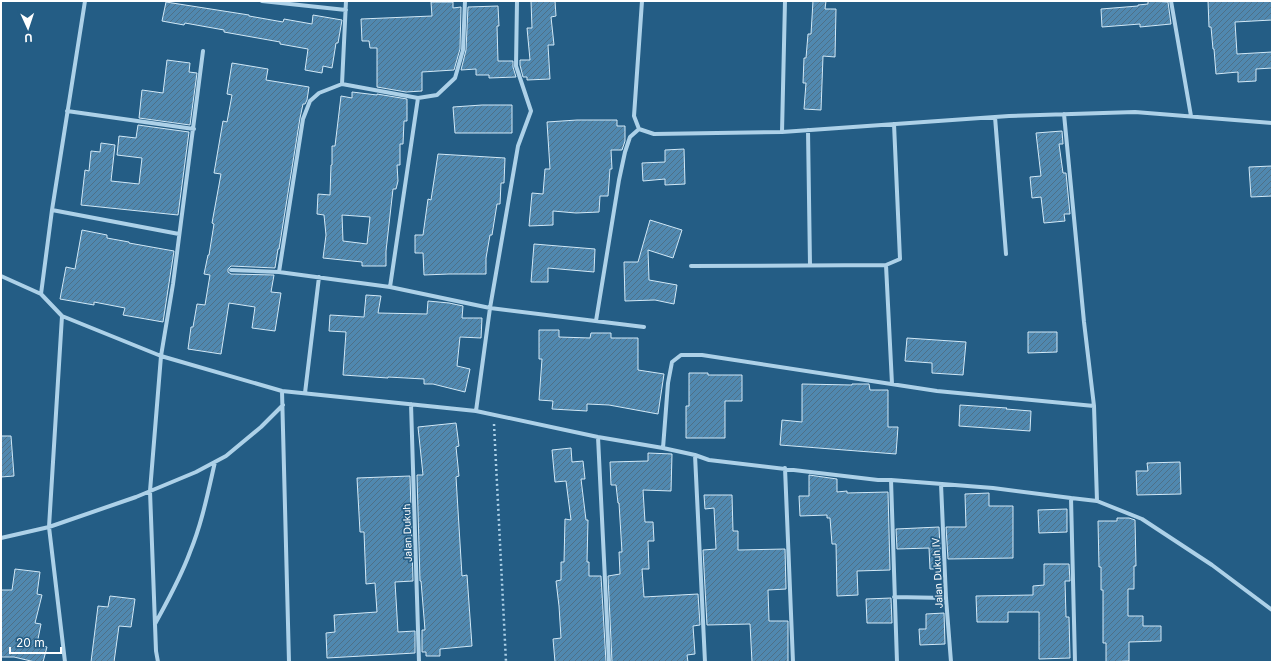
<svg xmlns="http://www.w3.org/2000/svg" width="1273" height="663" viewBox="0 0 1273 663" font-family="Inter,sans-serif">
	<defs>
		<pattern id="building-hatch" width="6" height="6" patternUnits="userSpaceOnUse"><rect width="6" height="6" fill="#5088af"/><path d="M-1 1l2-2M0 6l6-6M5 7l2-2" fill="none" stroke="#4e7087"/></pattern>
	</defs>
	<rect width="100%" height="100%" fill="#245d85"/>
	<path fill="url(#building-hatch)" stroke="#d1e8f6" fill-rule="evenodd" d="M531,1H555L556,16L551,17L554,45H548L550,79L527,80V77H523L520,65V60H530L527,28H532Z
		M813,1H826L825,9H836L835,57L823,56L821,110L804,109L806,83H803L804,58H806L808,34H811Z
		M1148,1L1168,2L1171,24L1140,27V24L1102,27L1101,9L1138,6V5L1148,4Z
		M1208,1H1272V20L1235,22L1237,54L1272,52V68L1256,69V81L1238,82V72L1216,74L1214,49H1213L1211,27H1209Z
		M166,2L249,15V16L283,22L284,19L312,24L313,15L342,20L338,43H336L332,68L323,66L322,73L305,70L308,49L280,44V42L224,32V30L185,23L184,25L162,21Z
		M431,2H453V8L461,7L460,49L454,70L422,72V91L406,92L377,87V48H370L369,41H362L361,19L432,16Z
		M498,6L499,26H497L498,61H513V67L516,77L489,78V75H476V69L461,70L466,50L468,7Z
		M167,60L190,63L189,72L197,73L190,125L139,118L142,90L163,93Z
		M232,63L268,69L266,80L309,87L307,100L305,104H303L300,118L279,249H278L275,268L231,266L228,269V272L231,274L274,275L271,292L281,293L275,331L252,328L255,307L229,303L221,354L188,349L191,327H193L197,304L205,305L210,275L204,274L208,255H209L214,224L212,223L221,174L214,173L223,121L227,122L232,95L227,94Z
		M352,92L377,95V94L407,99V121H404L403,144H400V165H397L398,181L396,189H393L386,251V266H362V262L323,258L326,235L324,215L317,214L318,194L330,195L331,165H332V146H335L341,96L352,98ZM342,215L370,217L367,244L343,241Z
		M482,105H512V133H455L453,107Z
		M577,120H617V126H625V141L622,150H611L612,169H610L608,196H600L599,212L576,213L553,211V225L529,226L532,193L543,194L545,169H550L547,122Z
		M138,125L189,132L178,215L81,205L85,170L89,171L91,151L100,152L101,143L115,145L111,181L139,184L142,158L117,155L119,136L136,138Z
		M1062,131L1063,144H1059L1063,173H1066L1070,214H1064L1065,221L1044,223L1041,197L1032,198L1030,177L1041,176L1036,133Z
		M684,149L685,184L665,185V179L643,181L642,163L665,162V150Z
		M438,154L505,158L504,183H501L500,204H497L492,235H490L486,258V274H449L424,275L423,253H415V235H423L428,199L431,200Z
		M1272,166V196L1251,197L1249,167Z
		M650,220L682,230L673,258L648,250L649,280L677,285L674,304L655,300L625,301L624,262H638Z
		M82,230L107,235V238L129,242V243L174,251L163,322L123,315L125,308L94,302V305L60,299L66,267L75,269Z
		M534,244L595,249L594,272L548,268V282H531Z
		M366,295L381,296L378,313L427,314L428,301L449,303L463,306L462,318H482L481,338L460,337L457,366L470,369L465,392L433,384H424V379L388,377V378L343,375L346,332L329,331L330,315L364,317Z
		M539,330H559V337L590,338L591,333H611V338H638V370L664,374L658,414L609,405L587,404V411L552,409L553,401L539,400L542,359H539Z
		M1028,332H1057V352L1028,353Z
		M907,338L966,342L963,375L932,373V363L905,361Z
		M689,373H708V375H742V401H725V438H686V406H689Z
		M802,384L852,385V384H869L870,390H888V427H898L896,454L780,445L782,420L802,422Z
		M960,405L1007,408L1006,409L1031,411L1030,431L959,426Z
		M456,423L459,446L456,447L459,476L456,477L462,576L467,575L472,646L440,649V656H426V652H422V630H425L421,581H420L417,475H423L418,427Z
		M1,436H11L14,476L1,477Z
		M571,448L572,462L583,461L585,479H581L586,520H588L587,562H589V576H601L606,662H555L553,639L561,638L559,606L556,581L561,580V562H564L565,519L571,520L566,481L555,482L552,450Z
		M648,453L672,454L671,491L643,490L645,522H653L654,541H648L649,569H642L644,597L698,594L700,625L693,626L695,654L687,655L688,662H612L608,576L620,574L619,552H622L619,503H618L616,485H611L610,462L648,461Z
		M1180,462L1181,494L1137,495L1136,471H1148L1147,463Z
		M809,475L837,479V492L847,491V493L888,492L890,570L857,571L858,595L837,596L836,544H832L830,518H827V515L800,516L799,496H809Z
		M410,476L413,581L395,582L398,632L415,631V653L327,658L326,633L335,632L334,615L377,612L375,583L366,584L364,532H360L357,478Z
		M989,493V506H1013V558L948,559L946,527H966L965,494Z
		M704,495H732L733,531H738V550L785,549L786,589L768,590L769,621H788V662H752L750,624L707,625L703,550L716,549L714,508L705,509Z
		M1067,509V532L1039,533L1038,510Z
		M1117,518H1129L1135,520L1136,566H1134V589H1128V616H1143V626H1161V641L1129,642V661L1106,662V643H1103V590H1101V567H1099L1098,521H1117Z
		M939,527L941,569H930L929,548L897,549L896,529Z
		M1044,564H1069L1070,581H1065L1066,617H1069L1070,658L1039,659V612H1008V622H977L976,596L1033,595V586L1044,585Z
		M15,569L40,572L37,594L42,595L35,623L41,624L37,644L47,647L43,662H35L14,657H1V590H12Z
		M110,596L135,599L131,627L119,626L114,662H91L98,606L108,607Z
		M891,598L892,623H867L866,599Z
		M944,613L945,644L920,645L919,629H926V614Z"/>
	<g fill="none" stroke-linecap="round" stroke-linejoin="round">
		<path stroke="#add1e8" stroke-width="2.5" stroke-dasharray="2 3" stroke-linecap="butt" d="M494,424L506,662"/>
		<path stroke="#add1e8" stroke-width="4" d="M262,1L346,10
			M1171,1L1191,116
			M342,84L418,98
			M67,111L194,129
			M1064,114L1084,322L1094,406L1097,501
			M995,117L1006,254
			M639,129L634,116L642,1
			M808,130L810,265
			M782,132L785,1
			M52,210L179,234
			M691,266L886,265
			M231,270L279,272L390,287L490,308L644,327
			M279,272L303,119L310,101L319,93L342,84L346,1
			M1,276L41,294L62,316L161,356L282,391L476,411L598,437L663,448L695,455L709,460L878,480H891L993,488L1071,498L1075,662
			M390,287L418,98L437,95L455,78L463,50L465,1
			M41,294L52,210L85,1
			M62,316L49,527L65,662
			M596,321L619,180L625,152L630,137L639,129L654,134L782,132L1009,116L1135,112L1272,123
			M892,384L886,265L900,259L894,124
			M282,391L289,662
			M305,393L319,277
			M411,404L419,662
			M476,411L490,308L518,146L531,111L516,66L517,1
			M598,437L609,662
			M663,448L668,383L672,362L681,355H702L937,391L1094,406
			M695,455L705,662
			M785,468L793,662
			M891,480L897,662
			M941,484L946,598L951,662
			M1071,498L1097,501L1142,519L1212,565L1272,610
			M1,538L49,527L136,497L196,472L226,456L261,427L283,405
			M894,597L946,598
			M155,624C168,600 181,577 190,552C202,523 208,492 215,462
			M158,662L156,651L150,491L161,356L173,284L203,51"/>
	</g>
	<g text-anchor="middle" stroke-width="3.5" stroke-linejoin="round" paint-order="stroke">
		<g font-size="10" fill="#fff" stroke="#245d85">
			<text transform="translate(407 533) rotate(-92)" y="4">Jalan Dukuh</text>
			<text transform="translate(937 573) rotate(-93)" y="4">Jalan Dukuh IV</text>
		</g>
	</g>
	<rect width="1273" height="663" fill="none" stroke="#ffffff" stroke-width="4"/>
	<g transform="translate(28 28) rotate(177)" stroke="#245d85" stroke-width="3" paint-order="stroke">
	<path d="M0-3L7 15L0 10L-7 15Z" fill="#ffffff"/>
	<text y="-6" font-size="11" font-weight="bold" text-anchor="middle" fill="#ffffff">U</text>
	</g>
	<path d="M10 647v6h51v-6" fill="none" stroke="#ffffff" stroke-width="2"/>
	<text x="16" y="647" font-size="12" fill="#ffffff" stroke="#245d85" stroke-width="3" paint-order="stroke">20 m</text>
</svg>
